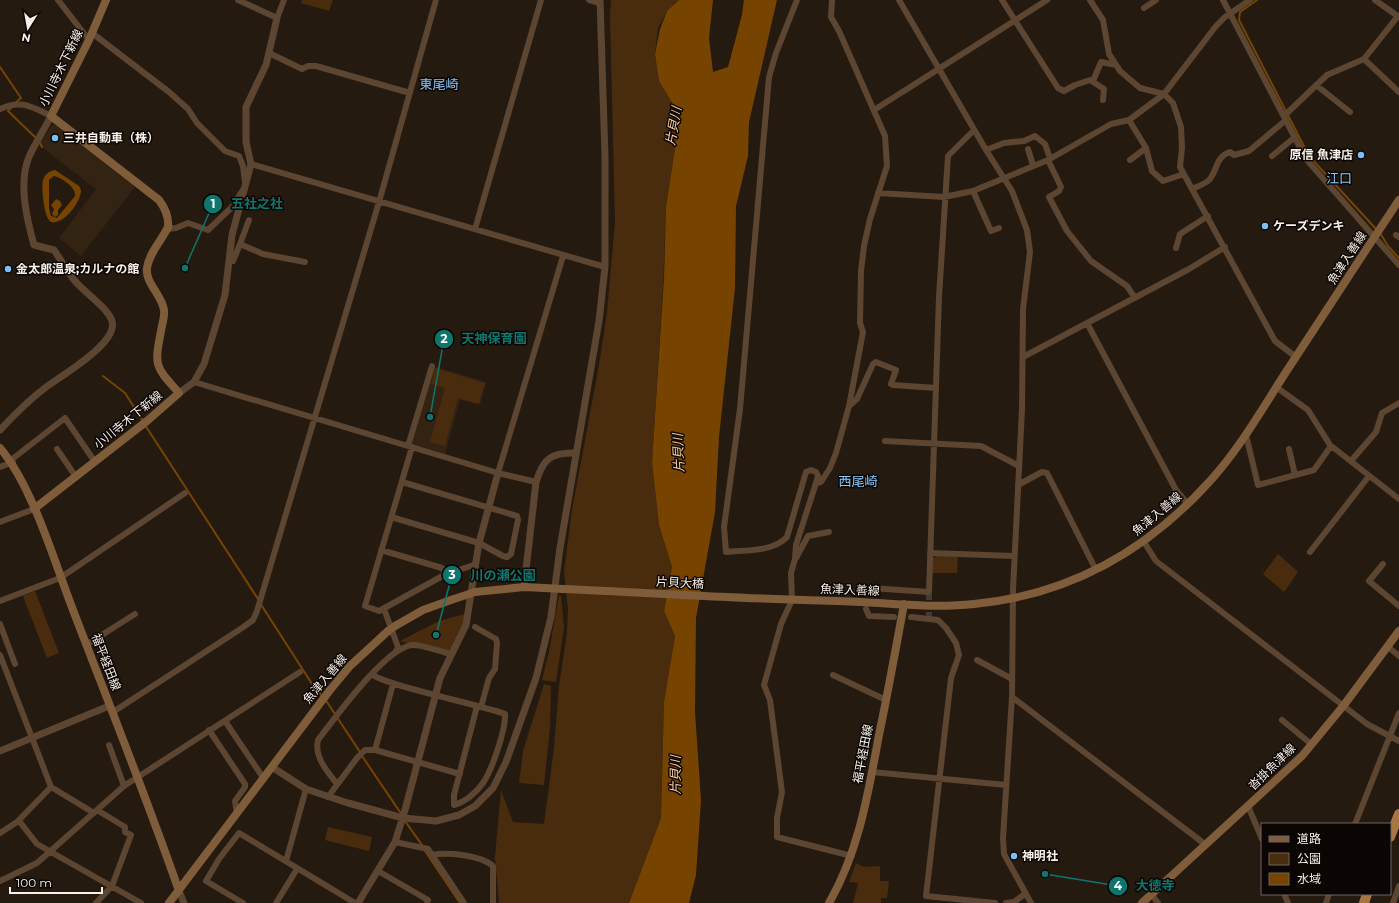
<svg xmlns="http://www.w3.org/2000/svg" width="1399" height="903" viewBox="0 0 1399 903" font-family="Montserrat,'Noto Sans JP',sans-serif">
	<rect width="100%" height="100%" fill="#251a10"/>
	<path fill="#322313" d="M52,125H56L135,187L81,256L59,238L96,189L39,145Z
		M433,366L486,382L480,405L460,400L445,454L412,444Z"/>
	<path fill="#492c0d" d="M302,0H333L329,11L301,3Z
		M611,0H679L667,11L658,28L655,54L659,81L680,116L666,207L663,288L652,462L659,525L672,567L664,611L675,636L664,702L661,818L629,903H499L495,857L501,790L513,822L544,824L554,748L559,686L567,632L568,610L564,571L572,510L599,365L607,313L615,222L610,17Z
		M435,368L485,383L479,404L458,398L445,446L430,442L445,388L431,384Z
		M1278,554L1298,572L1284,592L1263,574Z
		M939,555L958,556L957,573H932L933,558Z
		M35,591L59,653L47,658L23,596Z
		M559,595L561,596L564,627L556,682L542,680L549,652Z
		M469,613L451,654L400,641L439,621Z
		M544,684L551,686L550,728L544,785L519,783L523,751Z
		M328,827L372,837L369,851L325,840Z
		M856,863L864,867L880,866V881H889L887,898H881V903H853L858,883L849,882Z"/>
	<path fill="#764400" fill-rule="evenodd" d="M679,0H713L709,38L713,72L728,67L742,15L744,0H777L749,122L748,156L736,206L735,288L719,437L715,512L696,618L695,712L701,800L696,875L689,903H629L661,818L664,702L675,636L664,611L672,567L659,525L652,462L664,278L666,207L680,116L659,81L655,54L660,29L667,11Z
		M55,170L79,186L81,190C81,202 64,225 51,222C44,218 41,188 43,180C45,174 49,171 55,170ZM54,176C61,177 77,188 75,196L57,218L51,216L49,208V180Z
		M56,199L60,201L62,205L58,210V215L55,217L52,214L54,209L51,205Z"/>
	<g fill="none" stroke-linecap="round" stroke-linejoin="round">
		<path stroke="#764400" stroke-width="2" d="M1257,0L1240,12L1239,20L1309,156L1376,229
			M0,67L21,98L15,103
			M11,108L8,111L36,138
			M39,141L42,147
			M1380,233L1388,246L1399,258
			M103,376L125,393L143,421
			M145,425L258,599
			M260,603L314,687L322,696
			M325,699L360,752
			M362,756L402,815
			M405,821L422,845
			M425,851L460,903"/>
		<path stroke="#453a31" stroke-width="6" stroke-dasharray="6 3" stroke-linecap="butt" d="M929,618V592"/>
		<path stroke="#5c4631" stroke-width="6" d="M58,0L89,40
			M238,0L277,18L284,0
			M589,0L600,3
			M797,0L776,53L769,77L740,409L724,527L726,552C746,550 773,552 787,537L806,472L811,470L816,472L818,476L816,483
			M832,0L831,17L839,31L885,136L887,166L870,219L864,246L861,271L860,323L863,332L849,406
			M899,0L986,150L1012,191L1027,230L1030,252L1023,309L1022,409L1013,590L1012,697L1003,838L1004,854L1031,903
			M1002,0L1058,88L1064,91L1075,85L1090,80L1104,89L1103,100
			M1090,0L1103,20L1109,54L1120,71L1140,88L1164,94L1173,103L1181,127L1182,148L1180,167L1275,341L1296,357
			M1223,0L1306,159L1399,265
			M1375,0L1399,17
			M1144,8L1156,0
			M92,33L169,92L188,109L197,123L225,151L239,156L243,166L245,182
			M269,53L302,69L308,66H316L410,93
			M1364,59L1399,92
			M1093,81L1101,62L1116,65
			M1316,85L1350,112
			M0,109C21,99 32,107 51,116
			M874,110L1047,0
			M1284,116L1327,75L1364,59L1398,16
			M1129,120L1146,148
			M1028,149L1033,165
			M986,150L1004,143L1024,141L1035,136L1045,144L1050,158
			M1272,156L1295,137
			M1048,160L1061,187L1059,191L1049,197L1067,231L1091,261L1127,286L1135,298
			M1130,160L1146,148L1152,171L1163,181L1184,174
			M251,164L605,267
			M1192,189C1198,186 1205,184 1209,180C1218,170 1215,157 1230,152L1234,155L1249,151L1286,120
			M973,191L991,231L999,228
			M878,193L944,197L973,191L1048,160L1111,124L1129,120L1164,94L1216,26L1225,17L1250,0
			M168,229L176,228L188,223L208,230L232,207L243,190
			M475,229L541,0
			M1396,235L1399,237
			M240,244L249,220
			M1176,248L1180,234L1208,216
			M229,261H233L240,244L263,254L305,262
			M1087,323L1176,490L1188,504
			M1023,357L1189,269L1225,247
			M194,382L498,473L536,482
			M1276,387L1308,410L1330,445L1399,499
			M1246,435L1258,485L1314,470L1331,446
			M885,441L981,446L1019,466
			M408,446L432,366
			M412,447L365,606L379,611L446,574L474,565
			M57,449L76,477
			M1289,449L1295,475
			M11,460L65,418L95,462
			M1351,461L1376,432L1382,413L1399,403
			M0,467L13,462
			M498,473L563,256
			M1018,485L1042,472L1047,473L1096,570
			M391,517L479,543L503,556L507,557L511,554L518,520L517,516L402,482
			M0,522L34,509
			M1144,542L1156,561L1367,724L1399,741
			M381,550L442,568L446,574
			M1310,552L1369,476
			M930,553L1014,556
			M796,558L808,536L829,532
			M1383,564L1369,581L1399,606
			M867,593L871,588L929,592L939,297L948,156L974,130
			M0,601L60,578L185,493
			M384,609L398,647L395,653
			M866,609L869,616L894,617
			M911,617L938,620L946,628L956,643L959,655L951,678L926,896L995,903
			M0,624L15,664
			M475,627L496,639L497,643L495,669L489,678L481,707
			M86,645L135,614
			M1387,646L1399,656
			M0,655L51,787L94,813
			M977,660L1012,679
			M372,674C379,684 485,706 505,714C506,729 492,770 483,783C476,793 465,802 454,805V795L477,706
			M833,675L886,700
			M1012,697L1206,845
			M113,712L242,628L253,620L257,611L379,202L436,0
			M1282,720L1311,744
			M225,721L264,779
			M209,730L245,784V787L235,801L237,814
			M109,745L124,786
			M375,750L393,684
			M872,772L1006,785
			M337,784C327,771 314,757 318,740C335,718 385,648 412,645C421,644 441,652 451,654
			M328,797L357,758L365,750H375L460,774
			M1248,806L1262,839
			M17,822L51,787
			M1355,824L1399,713
			M0,833L17,822H20L37,844L141,903
			M395,842L428,849L464,903
			M432,855C447,852 481,855 493,866V903
			M852,856L777,837V818L782,792L770,700L764,685L781,624L792,600L791,573L795,559L796,545L816,483L821,482L830,468L836,453L849,406L857,399L873,364L876,362L896,370L891,384L893,385L936,388
			M286,861L306,789
			M378,871L428,900L427,903
			M0,881L37,863L124,786L300,672
			M1284,894L1288,903
			M1152,895L1158,903
			M96,903L112,886L131,835L125,832V827L97,810
			M243,903L206,881L219,859L239,833L355,903
			M276,903L297,869
			M1006,903L1014,902L1025,894
			M1326,903L1329,894
			M1393,903L1399,886"/>
		<path stroke="#5c4631" stroke-width="7" d="M179,393L194,382L204,364L225,295L232,235L251,164L246,142V107L266,65L277,18
			M0,430C14,415 29,400 45,388C59,377 119,343 112,321C107,307 85,293 75,281C67,271 61,260 54,250L34,245C27,220 18,183 29,157C35,143 44,130 51,116
			M524,587L536,482C543,459 551,452 576,453
			M0,751L109,706
			M272,767L306,789L348,803L403,818L436,821L459,815L475,806L493,788L506,762L536,678L551,617L560,548L599,321L605,267V156L600,0
			M179,891L184,903
			M358,903L395,842L405,810L440,678L466,625L479,543L498,473"/>
		<path stroke="#7f5c3a" stroke-width="8" d="M0,448C33,487 54,561 73,610C109,704 146,796 179,891
			M34,509L147,421L179,393C155,366 154,367 161,331C162,324 165,317 164,310C162,295 145,283 147,268C149,253 162,240 168,227C169,217 165,208 159,200L51,116L89,40L106,0
			M563,589C654,593 745,599 836,601C882,602 928,609 974,604C1068,595 1147,551 1210,481C1240,448 1262,409 1286,372C1324,314 1361,257 1399,200
			M475,592L524,587L544,588
			M395,626L423,610L451,600
			M169,903L330,690L350,666L388,631
			M829,903C859,851 868,794 879,735C888,692 896,648 904,604
			M1142,903L1302,756L1344,705L1399,631"/>
		<path stroke="#a87642" stroke-width="10" d="M1390,837L1399,814
			M1364,903L1367,894"/>
		<path stroke="#7f5c3a" stroke-width="8" d="M544,588L563,589
			M451,600L475,592
			M388,631L395,626"/>
	</g>
	<g fill="#7abff8" stroke="#0b0604" stroke-width="1.5">
		<circle cx="55" cy="138" r="4"/>
		<circle cx="1361" cy="155" r="4"/>
		<circle cx="1265" cy="226" r="4"/>
		<circle cx="8" cy="269" r="4"/>
		<circle cx="1014" cy="856" r="4"/>
	</g>
	<g text-anchor="middle" stroke-width="3" stroke-linejoin="round" paint-order="stroke">
		<g font-size="12" fill="#f8f0e9" stroke="#0b0604">
			<text transform="translate(61 68) rotate(-64)" y="4">小川寺木下新線</text>
			<text transform="translate(1347 258) rotate(-57)" y="4">魚津入善線</text>
			<text transform="translate(128 420) rotate(-39)" y="4">小川寺木下新線</text>
			<text transform="translate(1157 514) rotate(-40)" y="4">魚津入善線</text>
			<text transform="translate(680 583) rotate(3)" y="4">片貝大橋</text>
			<text transform="translate(850 590) rotate(2)" y="4">魚津入善線</text>
			<text transform="translate(106 662) rotate(69)" y="4">福平経田線</text>
			<text transform="translate(325 679) rotate(-50)" y="4">魚津入善線</text>
			<text transform="translate(863 754) rotate(-79)" y="4">福平経田線</text>
			<text transform="translate(1272 767) rotate(-44)" y="4">沓掛魚津線</text>
		</g>
		<g font-size="12" font-weight="bold" fill="#f8f0e9" stroke="#0b0604" text-anchor="start">
			<text x="63" y="142">三井自動車（株）</text>
			<text x="1353" y="159" text-anchor="end">原信 魚津店</text>
			<text x="1273" y="230">ケーズデンキ</text>
			<text x="16" y="273">金太郎温泉;カルナの館</text>
			<text x="1022" y="860">神明社</text>
		</g>
		<g font-size="13" fill="#87c7fc" stroke="#0b0604">
			<text x="439" y="89">東尾崎</text>
			<text x="1339" y="183">江口</text>
			<text x="858" y="486">西尾崎</text>
		</g>
		<g font-size="13" font-style="italic" fill="#fccda2" stroke="#0b0604">
			<text transform="translate(673 126) rotate(-80)" y="5">片貝川</text>
			<text transform="translate(678 453) rotate(-93)" y="5">片貝川</text>
			<text transform="translate(675 775) rotate(-90)" y="5">片貝川</text>
		</g>
	</g>
	<path fill="none" stroke="#0f766e" stroke-width="1.5" d="M185 268L213 204M430 417L444 339M436 635L452 575M1045 874L1118 886"/>
	<g fill="#0f766e" stroke="#0b0604" stroke-width="1.5">
		<circle cx="185" cy="268" r="4"/>
		<circle cx="430" cy="417" r="4"/>
		<circle cx="436" cy="635" r="4"/>
		<circle cx="1045" cy="874" r="4"/>
		<circle cx="213" cy="204" r="10"/>
		<circle cx="444" cy="339" r="10"/>
		<circle cx="452" cy="575" r="10"/>
		<circle cx="1118" cy="886" r="10"/>
	</g>
	<g font-size="12" text-anchor="middle" font-weight="bold" fill="#fff">
		<text x="213" y="208">1</text>
		<text x="444" y="343">2</text>
		<text x="452" y="579">3</text>
		<text x="1118" y="890">4</text>
	</g>
	<g font-size="13" text-anchor="middle" font-weight="bold" fill="#0f766e" stroke="#0b0604" stroke-width="3" stroke-linejoin="round" paint-order="stroke">
		<text x="257" y="208">五社之社</text>
		<text x="494" y="343">天神保育園</text>
		<text x="503" y="580">川の瀬公園</text>
		<text x="1155" y="890">大徳寺</text>
	</g>
	<rect x="1261" y="823" width="130" height="72" fill="#0b0604" stroke="#6a6460"/>
	<rect x="1269" y="836" width="20" height="6" fill="#7f5c3a" stroke="#6a6460"/>
	<text x="1297" y="843" font-size="12" fill="#f8f0e9">道路</text>
	<rect x="1269" y="853" width="20" height="12" fill="#492c0d" stroke="#6a6460"/>
	<text x="1297" y="863" font-size="12" fill="#f8f0e9">公園</text>
	<rect x="1269" y="873" width="20" height="12" fill="#764400" stroke="#6a6460"/>
	<text x="1297" y="883" font-size="12" fill="#f8f0e9">水域</text>
	<g transform="translate(28 28) rotate(191)" stroke="#0b0604" stroke-width="3" paint-order="stroke">
	<path d="M0-3L7 15L0 10L-7 15Z" fill="#f8f0e9"/>
	<text y="-6" font-size="11" font-weight="bold" text-anchor="middle" fill="#f8f0e9">N</text>
	</g>
	<path d="M10 887v6h92v-6" fill="none" stroke="#f8f0e9" stroke-width="2"/>
	<text x="16" y="887" font-size="12" fill="#f8f0e9" stroke="#0b0604" stroke-width="3" paint-order="stroke">100 m</text>
</svg>
